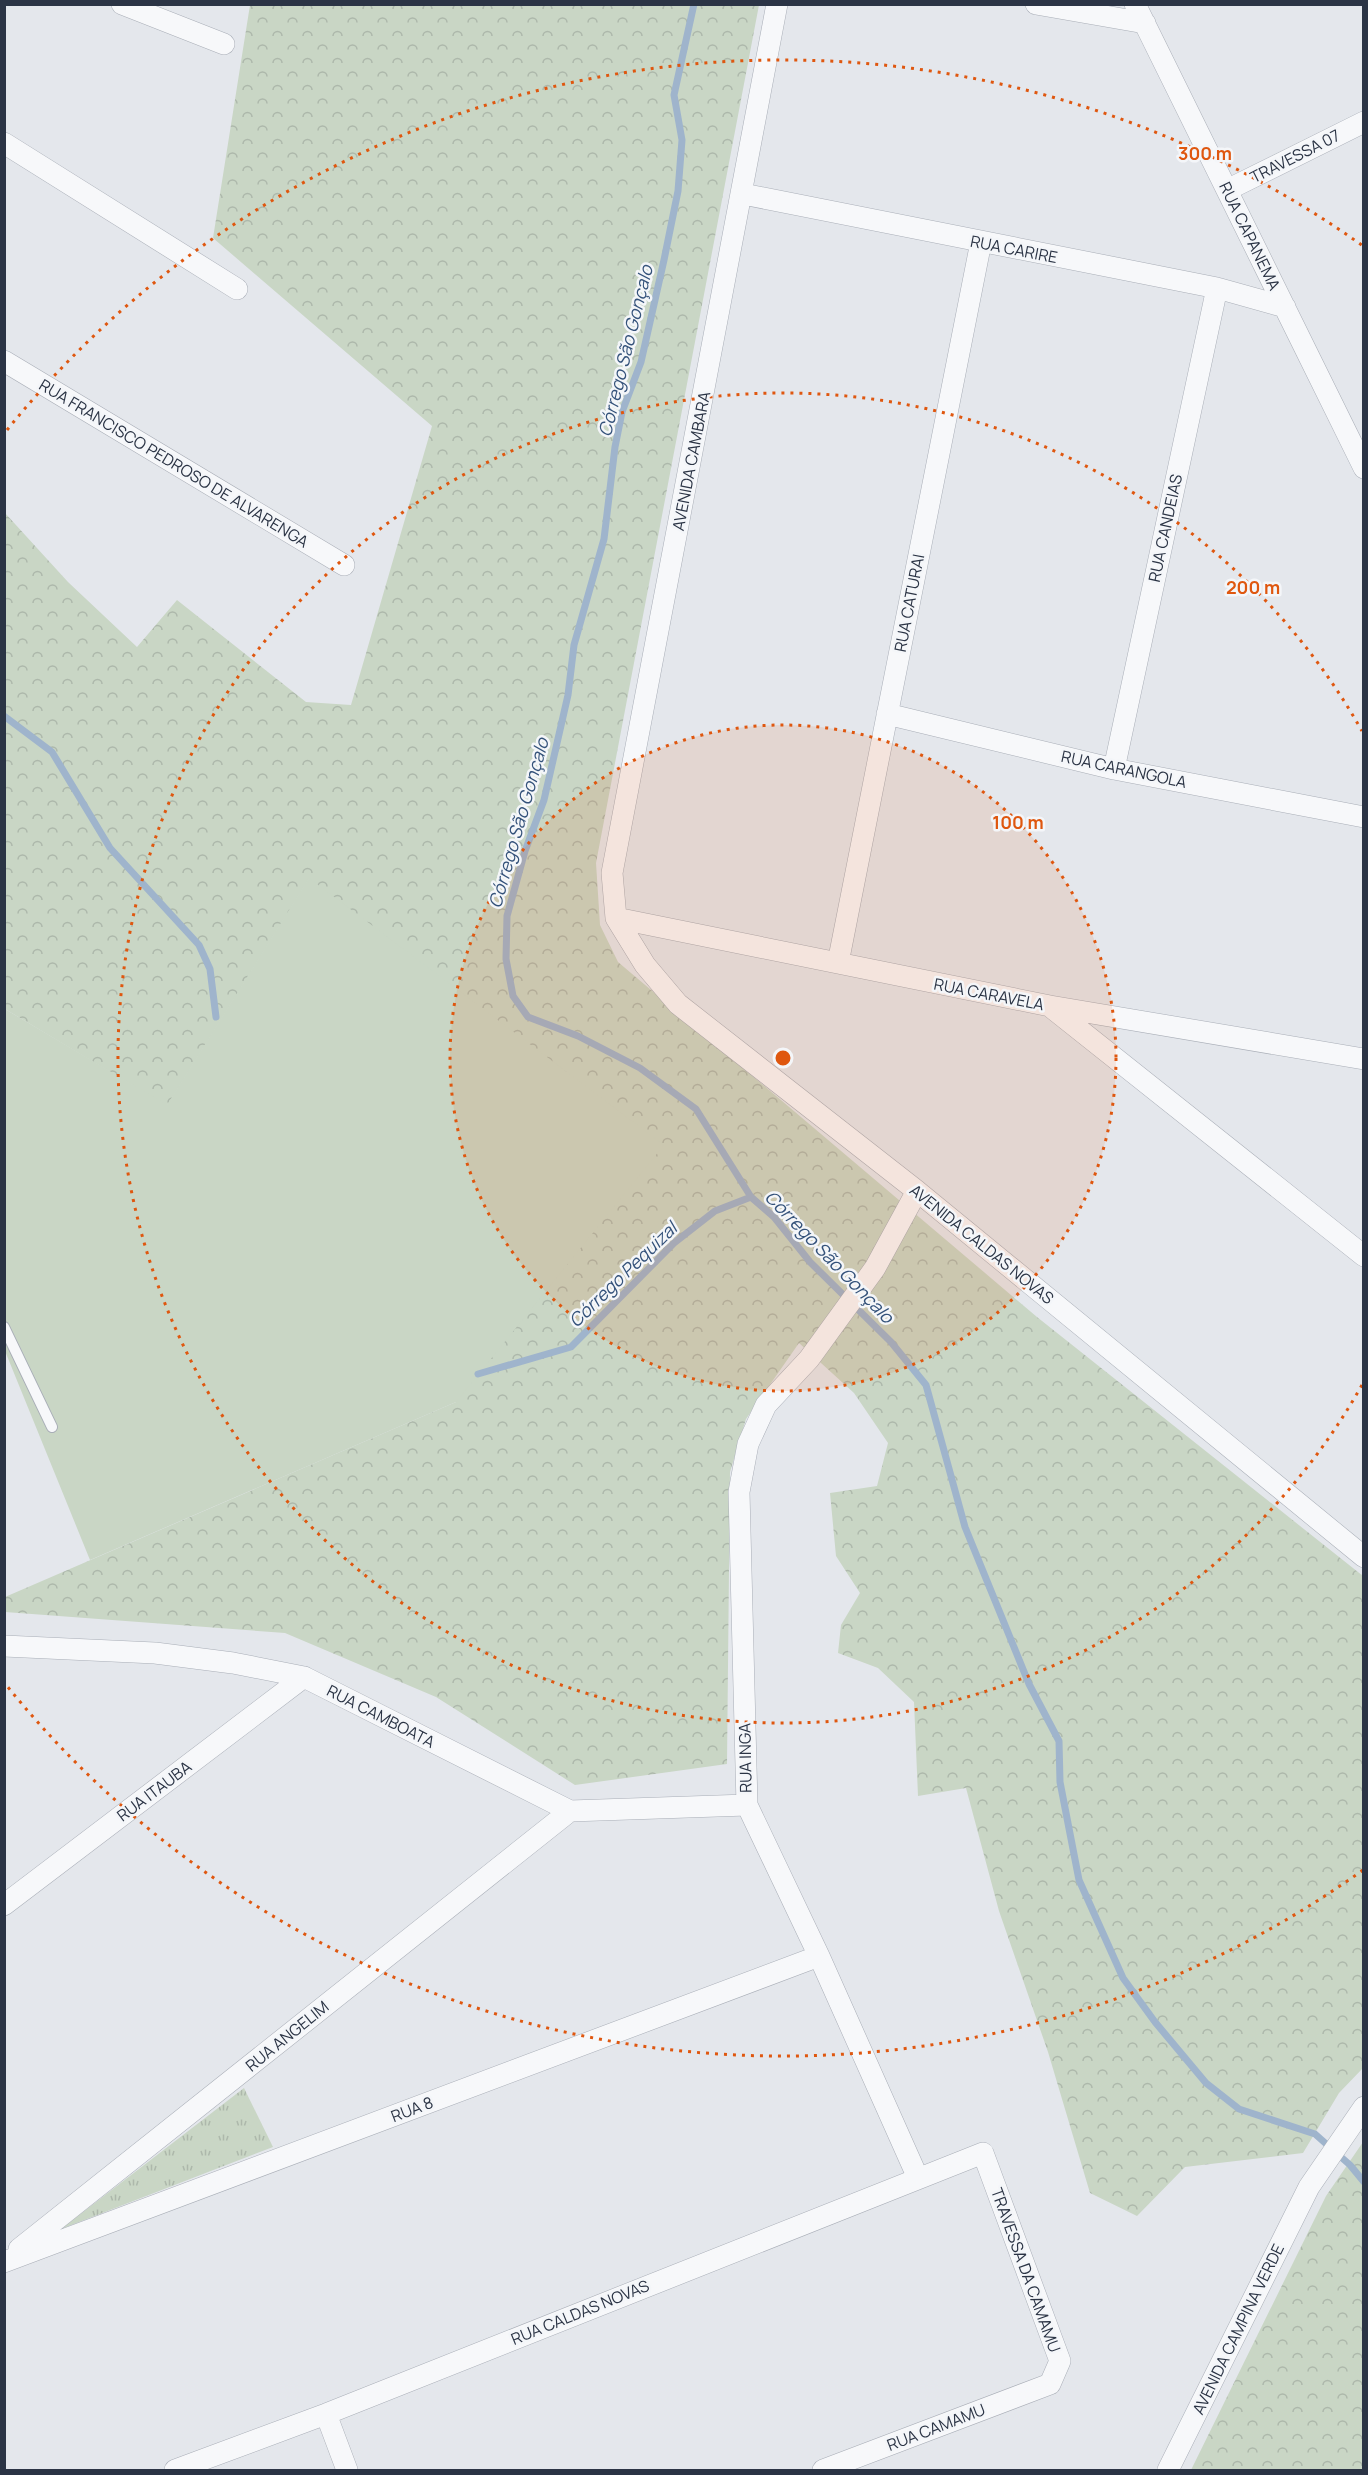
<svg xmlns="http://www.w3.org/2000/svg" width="1368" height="2475" viewBox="0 0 1368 2475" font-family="Manrope,sans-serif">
	<defs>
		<pattern id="forest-crowns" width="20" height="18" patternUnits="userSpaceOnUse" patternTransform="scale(1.5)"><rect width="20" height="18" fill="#c9d6c5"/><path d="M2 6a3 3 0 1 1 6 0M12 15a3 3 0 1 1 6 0" fill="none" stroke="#adb8ab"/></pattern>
		<pattern id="park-tufts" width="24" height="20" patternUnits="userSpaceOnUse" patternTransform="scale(1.5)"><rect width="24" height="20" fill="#c9d6c5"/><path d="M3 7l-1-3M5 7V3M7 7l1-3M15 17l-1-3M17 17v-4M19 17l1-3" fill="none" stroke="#adb8ab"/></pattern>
	</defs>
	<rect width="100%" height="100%" fill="#e4e7ec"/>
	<path fill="url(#forest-crowns)" d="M250,5H759L596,863L600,925L618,962L1037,1317L1363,1576V2068L1339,2093L1303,2153L1185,2167L1137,2216L1090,2193L1048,2052L999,1911L966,1788L918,1796L914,1702L878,1668L838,1653L841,1625L860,1593L836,1556L830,1493L877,1486L888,1443L854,1393L799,1343L746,1419L730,1472L727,1764L575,1785L436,1697L285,1633L5,1612V1597L456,1402L309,879L167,1106L5,1009V513L68,582L137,647L177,600L306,702L351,705L432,426L213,238Z
		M1363,2142V2470H1191L1326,2196Z"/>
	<path fill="url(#park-tufts)" d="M244,2088L273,2147L61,2229Z"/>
	<path fill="#c9d6c5" d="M309,878L664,1145L456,1402L90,1560L5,1351V1009L167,1105Z"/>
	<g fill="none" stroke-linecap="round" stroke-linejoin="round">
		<path stroke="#9fb4cc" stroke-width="7" d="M694,4L674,95L682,140L678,191L664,260L641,362L622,412L615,447L604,539L574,645L568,695L544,800L525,851L507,916L506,959L513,996L528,1017L578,1036L640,1068L696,1109L751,1197L774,1217L810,1262L891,1342L926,1385L965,1527L1029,1684L1059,1741L1060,1782L1079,1880L1123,1978L1155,2022L1206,2083L1239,2109L1315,2134L1350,2165L1364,2182
			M4,716L52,752L110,848L199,945L210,969L216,1017
			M478,1374L571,1347L674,1243L715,1211L751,1197"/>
		<defs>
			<path id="service" d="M4,1327L52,1427"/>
			<path id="minor" d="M122,4L224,44
				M777,4L612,873L616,918L645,965L678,1004L917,1191L1364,1557
				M1036,4L1145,23
				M1135,4L1364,468
				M4,143L237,289
				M1227,190L1364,122
				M743,194L1217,288L1285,307
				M4,361L344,565
				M887,714L1114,769L1364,817
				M1114,769L1217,288
				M616,918L1050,1006L1364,1059
				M838,963L981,242
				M1052,1008L1364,1256
				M917,1191L875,1268L809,1359L766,1405L748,1444L739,1492L747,1805L819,1956L918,2178
				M4,1646L155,1653L233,1663L304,1677L570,1811L747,1805
				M4,1905L304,1677
				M19,2249L570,1811
				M4,2262L819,1956
				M326,2414L347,2470
				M175,2470L326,2414L983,2153L1060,2361L1050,2384L823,2470
				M1168,2470L1309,2187L1364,2107"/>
		</defs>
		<use href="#service" stroke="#a9aeb7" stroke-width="12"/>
		<use href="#minor" stroke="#a9aeb7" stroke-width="22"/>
		<use href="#service" stroke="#f7f8fa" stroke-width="10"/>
		<use href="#minor" stroke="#f7f8fa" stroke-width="21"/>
	</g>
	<circle cx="783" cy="1058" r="333" fill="#df570f" fill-opacity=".12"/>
	<g fill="none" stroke="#df570f" stroke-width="3" stroke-dasharray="3 6">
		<circle cx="783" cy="1058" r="333"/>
		<path d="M1362 1385A665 665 0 1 1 1362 731"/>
		<path d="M1363 1870A998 998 0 0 1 7 1686M7 430A998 998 0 0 1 1363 246"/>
	</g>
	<g text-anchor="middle" stroke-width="5" stroke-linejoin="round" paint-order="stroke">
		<g font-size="16" fill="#2b3445" stroke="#f4f6f9">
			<text transform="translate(1295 156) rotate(-27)" y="6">TRAVESSA 07</text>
			<text transform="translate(1250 236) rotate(64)" y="6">RUA CAPANEMA</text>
			<text transform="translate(1014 249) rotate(11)" y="6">RUA CARIRE</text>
			<text transform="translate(691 461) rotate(-79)" y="6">AVENIDA CAMBARA</text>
			<text transform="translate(174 463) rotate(31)" y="6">RUA FRANCISCO PEDROSO DE ALVARENGA</text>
			<text transform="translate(1165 528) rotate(-78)" y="6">RUA CANDEIAS</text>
			<text transform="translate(909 603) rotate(-79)" y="6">RUA CATURAI</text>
			<text transform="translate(1124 769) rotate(12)" y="6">RUA CARANGOLA</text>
			<text transform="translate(989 994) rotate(11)" y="6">RUA CARAVELA</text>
			<text transform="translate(982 1244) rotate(39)" y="6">AVENIDA CALDAS NOVAS</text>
			<text transform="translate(381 1716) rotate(27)" y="6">RUA CAMBOATA</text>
			<text transform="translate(745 1758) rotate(-91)" y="6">RUA INGA</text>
			<text transform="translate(154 1791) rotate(-37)" y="6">RUA ITAUBA</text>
			<text transform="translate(287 2036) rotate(-39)" y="6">RUA ANGELIM</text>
			<text transform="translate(412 2109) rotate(-21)" y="6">RUA 8</text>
			<text transform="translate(1026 2270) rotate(70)" y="6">TRAVESSA DA CAMAMU</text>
			<text transform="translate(580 2312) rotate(-22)" y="6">RUA CALDAS NOVAS</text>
			<text transform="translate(1238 2329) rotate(-64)" y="6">AVENIDA CAMPINA VERDE</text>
			<text transform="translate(936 2427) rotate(-21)" y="6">RUA CAMAMU</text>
		</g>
		<g font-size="18" font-style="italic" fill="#34527a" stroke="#f4f6f9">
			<text transform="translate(626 351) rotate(-76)" y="6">Córrego São Gonçalo</text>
			<text transform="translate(519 823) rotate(-74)" y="6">Córrego São Gonçalo</text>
			<text transform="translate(829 1257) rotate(46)" y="6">Córrego São Gonçalo</text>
			<text transform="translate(623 1275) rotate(-44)" y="6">Córrego Pequizal</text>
		</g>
	</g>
	<circle cx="783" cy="1058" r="9" fill="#df570f" stroke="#f4f6f9" stroke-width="3"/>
	<g font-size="18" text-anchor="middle" font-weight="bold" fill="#df570f" stroke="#f4f6f9" stroke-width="5" stroke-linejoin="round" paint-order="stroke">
		<text x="1205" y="160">300 m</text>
		<text x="1253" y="594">200 m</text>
		<text x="1018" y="829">100 m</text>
	</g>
	<rect width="1368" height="2475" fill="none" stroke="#2b3445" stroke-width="12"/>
</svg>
